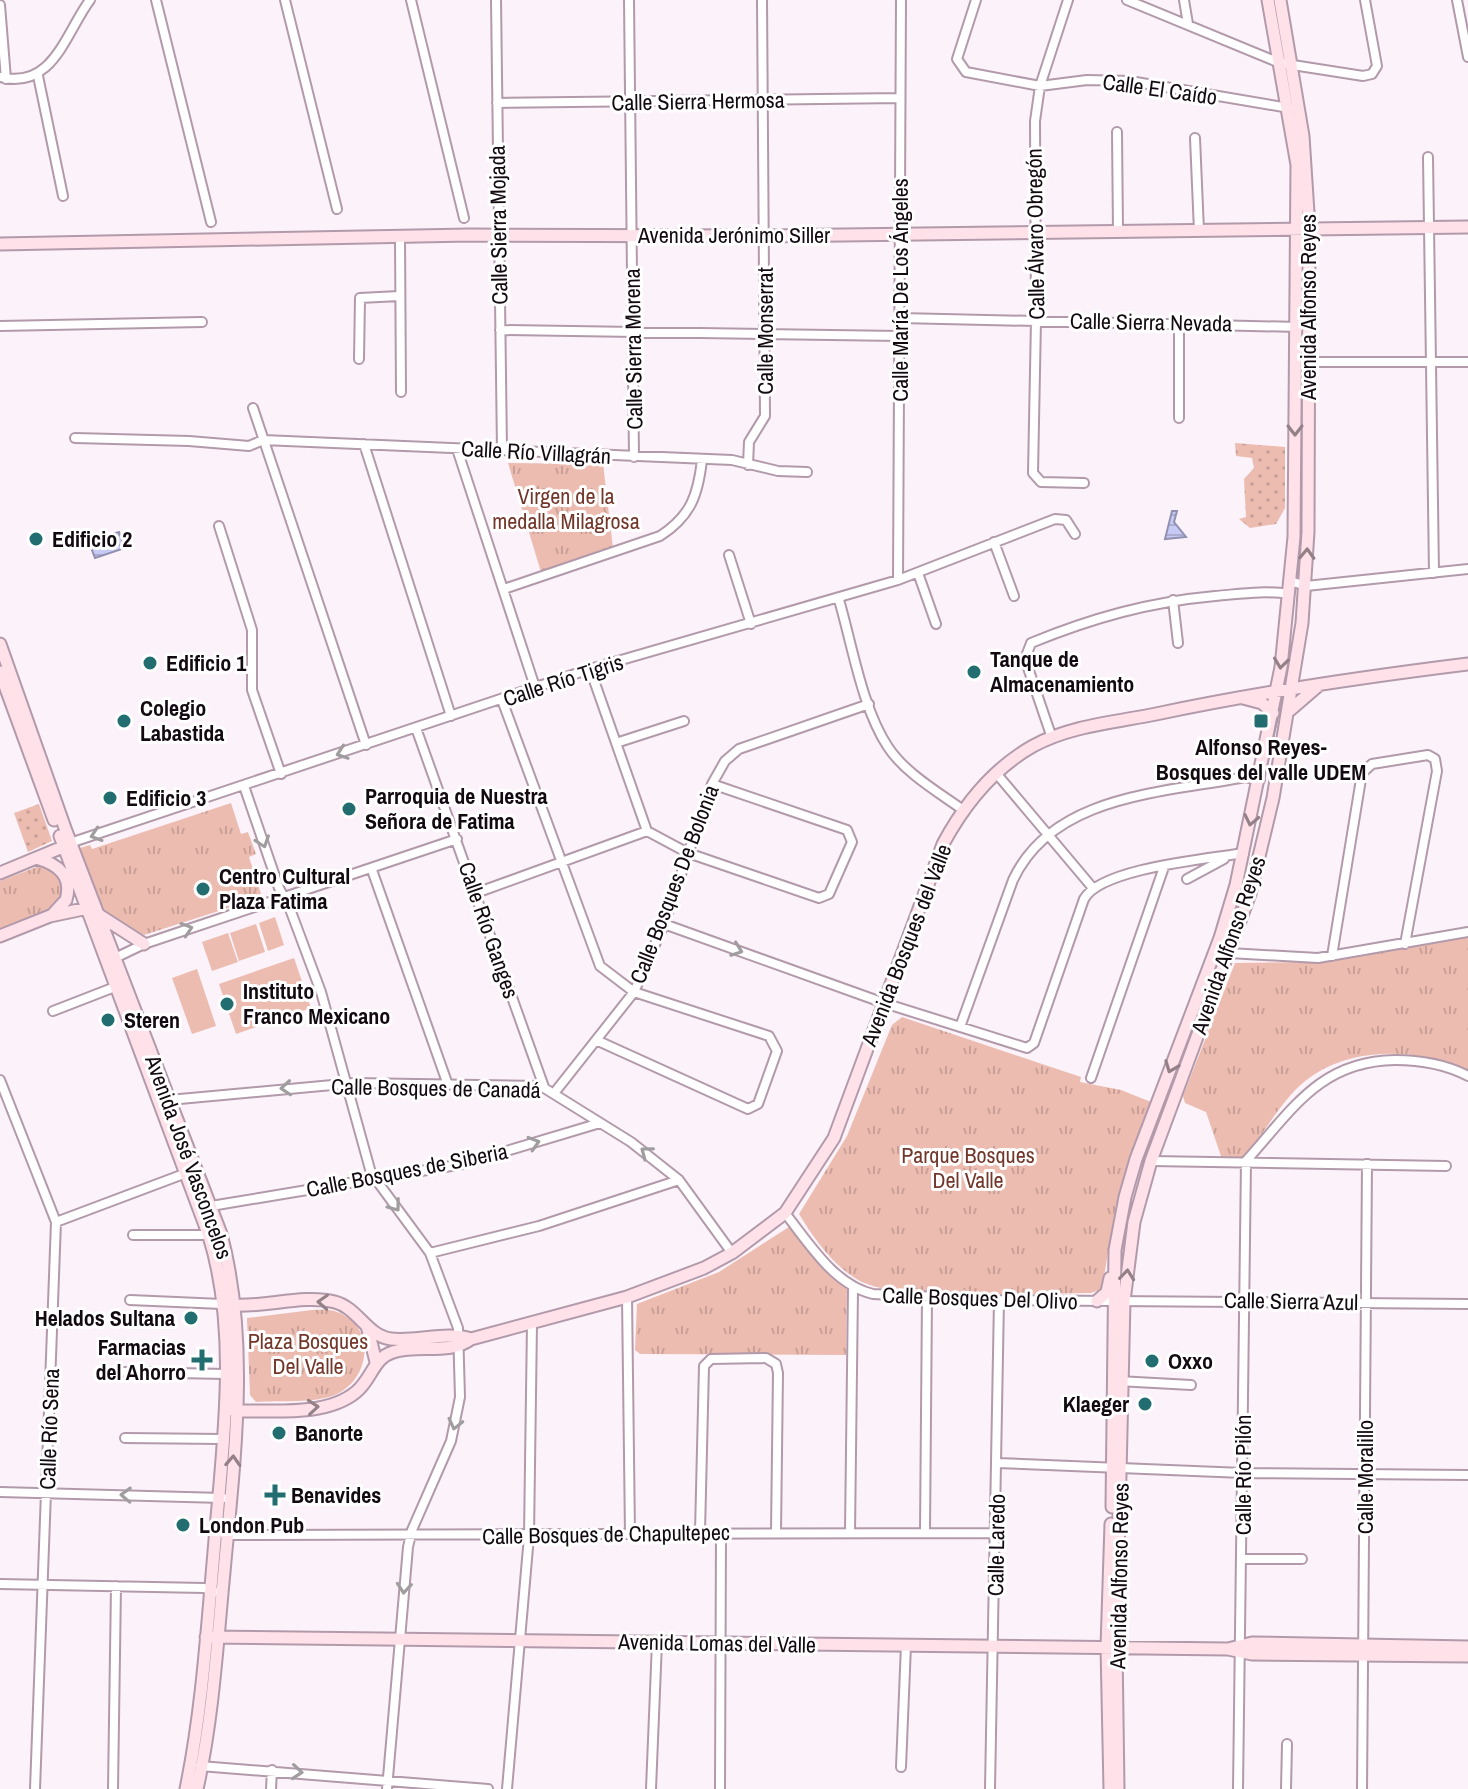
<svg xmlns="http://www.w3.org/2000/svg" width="1468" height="1789" viewBox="0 0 1468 1789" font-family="'Archivo Narrow',sans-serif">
	<defs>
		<pattern id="grass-dots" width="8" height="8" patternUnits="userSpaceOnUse" patternTransform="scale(2)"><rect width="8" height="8" fill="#ecbcb1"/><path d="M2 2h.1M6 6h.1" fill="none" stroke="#c9a097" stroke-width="1.8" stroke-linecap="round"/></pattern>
		<pattern id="park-tufts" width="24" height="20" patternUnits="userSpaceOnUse" patternTransform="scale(2)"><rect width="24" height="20" fill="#ecbcb1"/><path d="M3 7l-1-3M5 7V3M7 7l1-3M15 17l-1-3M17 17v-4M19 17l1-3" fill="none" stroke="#c9a097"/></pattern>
		<pattern id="water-rules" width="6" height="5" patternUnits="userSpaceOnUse" patternTransform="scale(2)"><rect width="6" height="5" fill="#c7caf5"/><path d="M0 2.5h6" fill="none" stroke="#aaacd1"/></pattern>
	</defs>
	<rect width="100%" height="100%" fill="#fcf2f9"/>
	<path fill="url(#grass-dots)" d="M1235,443L1285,447V508L1276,524L1250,528L1239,519L1246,517L1244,479L1254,468L1252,458L1236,456Z
		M39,804L52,841L28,852L14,813Z"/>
	<path fill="url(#park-tufts)" d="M508,463L603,464L613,548L541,572Z
		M231,803L241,834L248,832L256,854L249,857L262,897L144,935L103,913L80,848L90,845L92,849Z
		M42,865L61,874L65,894L52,910L0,930V881Z
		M1468,935V1072C1420,1047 1348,1045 1304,1082C1282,1100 1261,1137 1243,1160L1223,1162L1206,1112L1185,1103L1183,1096L1235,963L1311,962Z
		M902,1017L1081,1077L1080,1082L1121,1090L1151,1102L1116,1204L1102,1289L1091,1293C1041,1293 899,1302 860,1281C833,1266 815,1240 799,1214L847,1136L892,1025Z
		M792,1225L847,1286L846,1355L640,1354L635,1350L637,1304L719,1272Z
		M312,1310C320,1310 330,1309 337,1312C376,1326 371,1378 337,1394C315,1404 280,1400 256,1402L250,1395L247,1318Z"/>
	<path fill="#ecbcb1" d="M275,917L284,945L268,951L259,923Z
		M256,924L265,952L239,961L230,933Z
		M228,933L238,962L212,971L202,942Z
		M294,958L311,1008L236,1034L219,984Z
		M197,969L216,1026L192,1034L172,978Z"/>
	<path fill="url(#water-rules)" stroke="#9190b0" stroke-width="2" d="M1172,511H1177L1174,522L1186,537L1165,539Z
		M119,532L125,548L95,558L89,542Z"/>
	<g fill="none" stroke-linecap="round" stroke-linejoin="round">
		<path stroke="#9190b0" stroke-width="2" d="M1260,796L1280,708"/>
		<defs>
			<path id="street" d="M156,0L211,222
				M285,0L337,209
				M411,0L464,218
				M496,0L502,450
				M629,0L634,457
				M976,0L957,59L966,72L1040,86L1087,80L1130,81L1289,108
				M1068,0L1040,86L1035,121L1036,320L1033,473L1041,482L1084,483
				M1127,0L1280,63L1363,76L1372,74L1377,66L1365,0
				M1184,0L1188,24
				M1457,0L1468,57
				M0,5L6,79
				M38,76L63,196
				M0,77C53,90 65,34 90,0
				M497,103L900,98
				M1117,132L1118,231
				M1195,138L1199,231
				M1428,157L1434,573
				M400,238L401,392
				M900,318L1299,327
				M0,326L202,322
				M500,330L900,336
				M359,359L360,298L399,296
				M1305,362H1468
				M253,408L366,745
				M1179,418V322
				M75,438L189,441L249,446L263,440
				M263,440L732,460L778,471L807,472
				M364,444L451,716
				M457,449L535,687
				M748,465L749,442L765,416L762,0
				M219,526L252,630V690L281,774
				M994,542L1014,596
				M729,555L751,624
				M918,573L936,624
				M898,580L901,0
				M1290,581L1306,586L1468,569
				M504,589L660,536C691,516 698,495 702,460
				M839,600C852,644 862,708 888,747C905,773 938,792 963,810
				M1173,600L1178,643
				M590,669L647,831
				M502,700L600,966L634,992L769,1036L777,1051L758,1104L748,1109L596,1040
				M416,728L544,1087
				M1052,738L1025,659L1031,643C1092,618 1149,602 1215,596C1240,594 1264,590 1289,594
				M616,743L684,721
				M996,773L1092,887
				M244,786L279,888L290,909L321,992L371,1173L430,1253L458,1328L460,1397L451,1441L412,1530L408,1547L387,1789
				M647,831L688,853L819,898L829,894L852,842L847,830L712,784
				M70,843L590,669L898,580L1055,519L1066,520L1075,534
				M372,870L448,1085
				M1187,879L1224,859
				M476,893L647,831
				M664,924L884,1003L1027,1048L1034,1043L1084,899C1101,868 1208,859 1244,853
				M1229,953L1318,958L1468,932
				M1332,956L1362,773L1372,764L1428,755L1435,759L1437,771L1405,944
				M115,958L144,944L457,839
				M53,1011L120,985
				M960,1027L1013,880C1053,794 1164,793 1245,777L1260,780
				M1091,1078L1164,867
				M0,1080L56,1222L35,1789
				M555,1092L634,992L664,924L712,784L725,761L739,749L869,704
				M169,1100L354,1083L541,1086L631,1142L679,1180L732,1253
				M1151,1161L1446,1166
				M211,1206L463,1164L600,1123
				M785,1213C809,1243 834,1285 873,1294L999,1300L1468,1304
				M56,1222L197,1169
				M133,1235H213
				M430,1253L539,1226L679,1180
				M627,1297L630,1534
				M130,1300L222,1304
				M125,1372L226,1374
				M1118,1381L1191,1385
				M125,1438L222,1439
				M997,1463L1243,1473L1468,1475
				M0,1492L223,1498
				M925,1531L927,1298
				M700,1532L704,1366L711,1359L766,1358L776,1364L778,1373L776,1532
				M850,1532L853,1289
				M225,1535L996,1533
				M1242,1559H1302
				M0,1584L204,1588L215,1592
				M200,1766L488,1789
				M901,1767L906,1645
				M113,1789L116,1586
				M271,1789L272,1770
				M507,1789L529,1536L532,1323
				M651,1789L657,1642
				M720,1789L721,1533
				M990,1789L999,1300
				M1238,1789L1246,1161C1292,1110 1320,1061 1395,1060C1421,1060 1445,1064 1468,1076
				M1286,1789L1287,1744
				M1362,1789L1367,1164"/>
			<path id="secondary" d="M0,244L469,235L764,236L1468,227
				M0,644L66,831L221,1234C250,1343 234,1461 224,1572C217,1644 213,1718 197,1789
				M0,672L54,820
				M1243,698L1262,703L1273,713
				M1290,710L1319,685
				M60,836L209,1236C240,1335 222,1450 214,1552C207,1631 202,1711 186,1789
				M36,858C58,864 73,876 66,900L54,913
				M0,873L70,844
				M0,936L50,916L88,908L144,944
				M1097,1301L1107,1292L1110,1278
				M230,1305C264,1308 302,1294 335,1302C358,1308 367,1336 391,1339C418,1342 445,1331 471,1339
				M367,1326L376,1362
				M226,1374L235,1411C272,1410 326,1417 356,1392C372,1379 373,1358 393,1352C419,1344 450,1355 471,1339L627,1297L704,1268L732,1253L785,1213L834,1138L943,844C964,805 994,768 1033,746C1069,726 1116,722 1156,714C1259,692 1363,677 1468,664
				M1112,1507L1115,1250L1125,1197L1136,1159L1220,938L1236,885L1281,667L1294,537L1297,165L1268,0
				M206,1637L1228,1649L1252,1654L1468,1656
				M1228,1649L1252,1643L1468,1647
				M1110,1789L1107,1647L1111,1524
				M1118,1789L1116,1647L1124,1301L1134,1222L1151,1161L1250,894L1273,798L1302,623L1308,532L1309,228L1303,136L1280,0"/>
		</defs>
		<use href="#street" stroke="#b29aab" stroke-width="12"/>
		<use href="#secondary" stroke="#b29aab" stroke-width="15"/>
		<use href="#street" stroke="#fff" stroke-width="8"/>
		<use href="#secondary" stroke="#ffe2e9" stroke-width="11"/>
	</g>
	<defs><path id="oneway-chevron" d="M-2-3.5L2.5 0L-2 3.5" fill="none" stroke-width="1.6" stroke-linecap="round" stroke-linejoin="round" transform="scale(2)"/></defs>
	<g stroke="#948187">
		<use href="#oneway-chevron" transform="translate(1295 430) rotate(90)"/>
		<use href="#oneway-chevron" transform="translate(1307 554) rotate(-88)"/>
		<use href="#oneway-chevron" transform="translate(1281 663) rotate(97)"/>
		<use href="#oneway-chevron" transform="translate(1251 820) rotate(102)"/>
		<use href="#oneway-chevron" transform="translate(1171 1067) rotate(111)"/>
		<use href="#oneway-chevron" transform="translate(1127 1275) rotate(-84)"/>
		<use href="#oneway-chevron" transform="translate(323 1302) rotate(-177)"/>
		<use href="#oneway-chevron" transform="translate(313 1407) rotate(-5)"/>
		<use href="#oneway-chevron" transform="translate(233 1461) rotate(-87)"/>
	</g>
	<g stroke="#a09d9f">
		<use href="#oneway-chevron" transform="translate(342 753) rotate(161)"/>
		<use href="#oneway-chevron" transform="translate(96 835) rotate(162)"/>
		<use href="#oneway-chevron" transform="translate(263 842) rotate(71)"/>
		<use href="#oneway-chevron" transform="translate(187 929) rotate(-18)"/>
		<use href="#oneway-chevron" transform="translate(737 950) rotate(20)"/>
		<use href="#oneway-chevron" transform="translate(286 1088) rotate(176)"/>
		<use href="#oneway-chevron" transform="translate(534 1143) rotate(-17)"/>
		<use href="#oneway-chevron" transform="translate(646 1152) rotate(-143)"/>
		<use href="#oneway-chevron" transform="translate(395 1206) rotate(53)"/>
		<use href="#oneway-chevron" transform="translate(455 1424) rotate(103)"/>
		<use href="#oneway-chevron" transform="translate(126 1495) rotate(-178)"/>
		<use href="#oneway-chevron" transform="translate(404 1588) rotate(95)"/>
		<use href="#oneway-chevron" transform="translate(297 1772) rotate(5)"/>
	</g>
	<g fill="#216d6f" stroke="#fff" stroke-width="3">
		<circle cx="36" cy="539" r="8"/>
		<circle cx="150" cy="663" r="8"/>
		<circle cx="974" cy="672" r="8"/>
		<circle cx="124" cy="721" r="8"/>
		<rect x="1253" y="713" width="16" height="16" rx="4"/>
		<circle cx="110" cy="798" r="8"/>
		<circle cx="349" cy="809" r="8"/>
		<circle cx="203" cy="889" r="8"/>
		<circle cx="227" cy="1004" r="8"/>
		<circle cx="108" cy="1020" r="8"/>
		<circle cx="191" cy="1318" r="8"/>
		<path d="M198 1348h8v8h8v8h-8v8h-8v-8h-8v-8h8z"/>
		<circle cx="1152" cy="1361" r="8"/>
		<circle cx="1145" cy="1404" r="8"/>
		<circle cx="279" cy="1433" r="8"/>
		<path d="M271 1483h8v8h8v8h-8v8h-8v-8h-8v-8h8z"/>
		<circle cx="183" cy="1525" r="8"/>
	</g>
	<g text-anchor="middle" stroke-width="6" stroke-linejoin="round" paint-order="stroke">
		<g font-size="22" fill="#120a10" stroke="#fff">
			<text transform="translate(1160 89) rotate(8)" y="8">Calle El Caído</text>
			<text transform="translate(698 101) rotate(-1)" y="8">Calle Sierra Hermosa</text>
			<text transform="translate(498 225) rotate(-91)" y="8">Calle Sierra Mojada</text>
			<text transform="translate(1035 234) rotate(-91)" y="8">Calle Álvaro Obregón</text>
			<text x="734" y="243">Avenida Jerónimo Siller</text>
			<text transform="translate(900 290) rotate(-90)" y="8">Calle María De Los Ángeles</text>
			<text transform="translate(1308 307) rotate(-90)" y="8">Avenida Alfonso Reyes</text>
			<text transform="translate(1151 322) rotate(1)" y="8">Calle Sierra Nevada</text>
			<text transform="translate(765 331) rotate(-90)" y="8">Calle Monserrat</text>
			<text transform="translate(633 349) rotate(-91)" y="8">Calle Sierra Morena</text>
			<text transform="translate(536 452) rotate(3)" y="8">Calle Río Villagrán</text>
			<text transform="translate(563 680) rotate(-18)" y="8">Calle Río Tigris</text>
			<text transform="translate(674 884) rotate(-69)" y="8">Calle Bosques De Bolonia</text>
			<text transform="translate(489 930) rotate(71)" y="8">Calle Río Ganges</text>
			<text transform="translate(906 945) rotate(-69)" y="8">Avenida Bosques del Valle</text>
			<text transform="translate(1228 945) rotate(-71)" y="8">Avenida Alfonso Reyes</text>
			<text transform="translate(436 1088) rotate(1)" y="8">Calle Bosques de Canadá</text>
			<text transform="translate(189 1157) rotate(70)" y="8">Avenida José Vasconcelos</text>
			<text transform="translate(407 1170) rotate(-11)" y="8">Calle Bosques de Siberia</text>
			<text transform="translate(980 1298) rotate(2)" y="8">Calle Bosques Del Olivo</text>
			<text transform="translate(1291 1301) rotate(1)" y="8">Calle Sierra Azul</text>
			<text transform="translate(49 1429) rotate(-88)" y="8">Calle Río Sena</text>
			<text transform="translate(1243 1475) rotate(-90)" y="8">Calle Río Pilón</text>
			<text transform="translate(1365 1477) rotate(-90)" y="8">Calle Moralillo</text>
			<text transform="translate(606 1534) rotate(-1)" y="8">Calle Bosques de Chapultepec</text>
			<text transform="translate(996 1545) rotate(-89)" y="8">Calle Laredo</text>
			<text transform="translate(1119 1576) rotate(-89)" y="8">Avenida Alfonso Reyes</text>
			<text transform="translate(717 1643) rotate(1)" y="8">Avenida Lomas del Valle</text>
		</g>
		<g font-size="22" fill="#73362a" stroke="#fff">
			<text x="566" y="504">Virgen de la<tspan x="566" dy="25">medalla Milagrosa</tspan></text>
			<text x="968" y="1163">Parque Bosques<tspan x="968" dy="25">Del Valle</tspan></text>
			<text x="308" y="1349">Plaza Bosques<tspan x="308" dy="25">Del Valle</tspan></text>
		</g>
		<g font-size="22" font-weight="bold" fill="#120a10" stroke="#fff" text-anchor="start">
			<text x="52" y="547">Edificio 2</text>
			<text x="990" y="667">Tanque de<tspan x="990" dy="25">Almacenamiento</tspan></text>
			<text x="166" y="671">Edificio 1</text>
			<text x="140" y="716">Colegio<tspan x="140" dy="25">Labastida</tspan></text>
			<text x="1261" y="755" text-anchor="middle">Alfonso Reyes-<tspan x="1261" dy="25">Bosques del valle UDEM</tspan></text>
			<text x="365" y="804">Parroquia de Nuestra<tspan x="365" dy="25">Señora de Fatima</tspan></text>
			<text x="126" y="806">Edificio 3</text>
			<text x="219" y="884">Centro Cultural<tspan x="219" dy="25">Plaza Fatima</tspan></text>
			<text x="243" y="999">Instituto<tspan x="243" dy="25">Franco Mexicano</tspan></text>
			<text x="124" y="1028">Steren</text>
			<text x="175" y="1326" text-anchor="end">Helados Sultana</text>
			<text x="186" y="1355" text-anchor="end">Farmacias<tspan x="186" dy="25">del Ahorro</tspan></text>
			<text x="1168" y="1369">Oxxo</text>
			<text x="1129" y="1412" text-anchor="end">Klaeger</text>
			<text x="295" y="1441">Banorte</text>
			<text x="291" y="1503">Benavides</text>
			<text x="199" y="1533">London Pub</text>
		</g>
	</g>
</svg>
